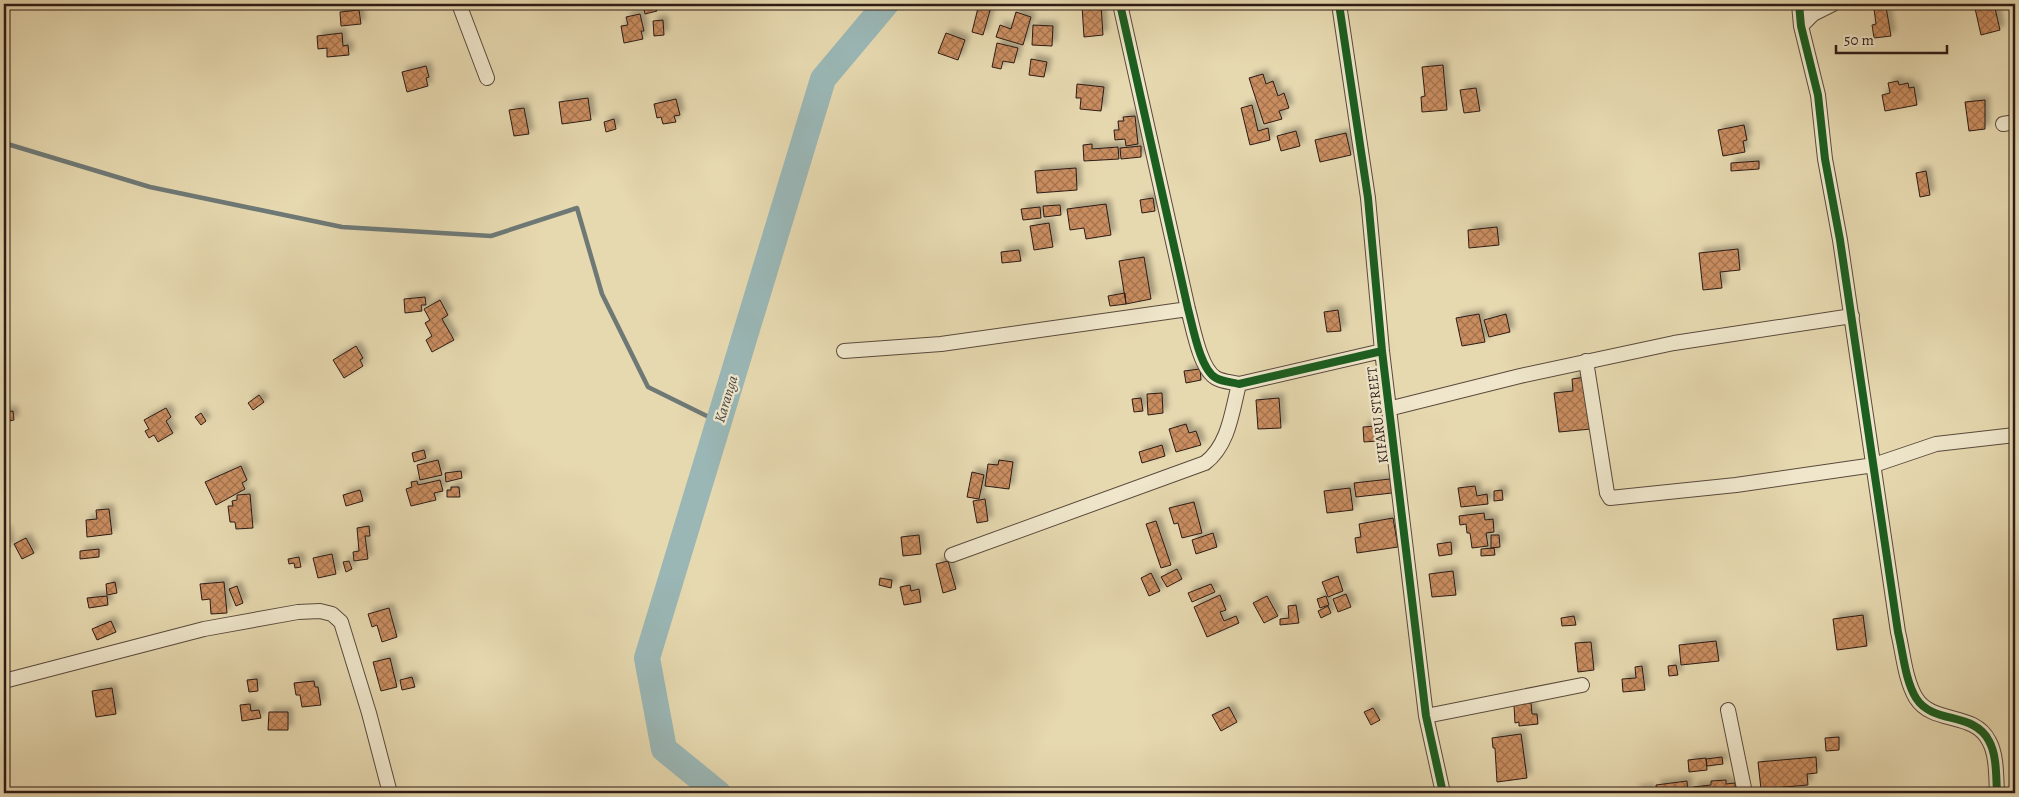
<svg xmlns="http://www.w3.org/2000/svg" width="2019" height="797" viewBox="0 0 2019 797" font-family="Alegreya,serif">
	<defs>
		<pattern id="building-cross-hatch" width="8" height="8" patternUnits="userSpaceOnUse" patternTransform="scale(1.25)"><rect width="8" height="8" fill="#c98d60"/><path d="M0 0l8 8M0 8l8-8" fill="none" stroke="#a3724e"/></pattern>
		<filter id="shadow"><feDropShadow dx="4.5" dy="-4.5" stdDeviation="2.5" flood-color="#0004"/></filter>
	</defs>
	<rect width="100%" height="100%" fill="#e6d8af"/>
	<filter id="stains"><feTurbulence type="fractalNoise" baseFrequency=".004" numOctaves="4"/><feColorMatrix values="0 0 0 0 .2 0 0 0 0 .09 0 0 0 0 .02 0 0 0 .5 -.17"/></filter>
	<radialGradient id="worn" r=".72"><stop offset=".6" stop-color="#630" stop-opacity="0"/><stop offset="1" stop-color="#630" stop-opacity=".3"/></radialGradient>
	<g fill="none" stroke-linecap="round" stroke-linejoin="round">
		<path stroke="#6e7976" stroke-width="4.5" d="M4,143L150,187L342,227L491,236L577,208L602,294L648,387L719,422"/>
		<path stroke="#9ab7b6" stroke-width="26" d="M718,793L664,749L647,658L823,79L886,4"/>
	</g>
	<path fill="url(#building-cross-hatch)" stroke="#2c1b15" filter="url(#shadow)" d="M638,4H655L657,11L645,14L643,6L639,7Z
		M979,4L991,7L983,35L972,32Z
		M1974,4H1994L2000,30L1981,35Z
		M1101,5L1103,35L1084,37L1082,6Z
		M1886,7L1891,36L1874,38L1872,25L1876,24L1874,9Z
		M359,10L361,24L341,26L340,12Z
		M1016,12L1031,17L1023,45L996,37L1000,25L1011,29Z
		M640,14L644,31H641L643,39L624,43L621,26L628,25L626,17Z
		M663,20L664,35L654,36L653,21Z
		M1033,25L1053,26L1052,46L1032,45Z
		M342,33L343,46L348,45L349,55L327,57V48L318,49L317,36Z
		M946,33L965,40L958,60L938,53Z
		M997,43L1018,48L1014,63L1003,61L1001,69L992,67Z
		M1031,59L1047,62L1044,77L1029,75Z
		M1443,65L1447,110L1422,112L1421,97L1425,96L1422,67Z
		M426,66L429,77L426,78L428,86L407,92L402,72Z
		M1263,74L1266,84L1273,81L1278,96L1284,93L1289,108L1279,111L1282,119L1264,124L1249,78Z
		M1898,81L1899,85L1908,83L1909,88L1914,87L1917,105L1885,111L1882,95L1890,93L1888,83Z
		M1077,84L1104,87L1101,111L1080,109L1081,98H1076Z
		M1476,88L1480,111L1464,113L1460,90Z
		M588,98L591,120L562,124L559,102Z
		M676,99L680,115L674,116L676,122L663,124L661,117L657,118L654,104Z
		M1985,100V129L1969,131L1965,102Z
		M1252,105L1258,131L1268,128L1270,140L1250,145L1241,108Z
		M524,108L529,134L514,136L509,110Z
		M1135,116L1138,144L1126,146L1125,139L1115,140L1114,130H1119L1118,121H1124L1123,117Z
		M614,119L616,129L606,132L604,122Z
		M1744,125L1747,140L1743,141L1745,152L1723,156L1718,130Z
		M1296,131L1300,146L1281,151L1277,136Z
		M1346,133L1351,155L1320,162L1315,140Z
		M1092,144V149L1118,147L1119,159L1084,161L1083,145Z
		M1141,146V157L1121,159L1120,148Z
		M1759,161V169L1731,171V163Z
		M1076,168L1077,190L1037,193L1035,171Z
		M1926,171L1930,195L1920,197L1916,173Z
		M1153,198L1155,211L1142,213L1140,200Z
		M1106,204L1111,235L1086,239L1084,228L1070,230L1067,209Z
		M1060,205L1061,215L1044,217L1043,206Z
		M1040,207L1041,218L1023,220L1021,209Z
		M1049,223L1053,247L1034,250L1030,226Z
		M1497,227L1499,245L1469,248L1468,230Z
		M1738,249L1740,270L1720,272L1722,288L1703,290L1699,253Z
		M1019,250L1021,261L1002,263L1001,252Z
		M1144,257L1151,299L1126,304L1119,261Z
		M1125,293L1126,304L1110,306L1108,296Z
		M425,297L426,305H421L422,311L405,313L404,299Z
		M440,300L448,315L442,319L454,340L432,352L426,340L432,336L425,323L430,320L424,309Z
		M1338,310L1341,331L1327,332L1324,312Z
		M1479,314L1485,342L1462,346L1456,318Z
		M1506,314L1510,332L1489,337L1484,320Z
		M356,346L363,358L360,360L363,366L344,378L333,360Z
		M1200,369L1201,380L1186,383L1184,371Z
		M1585,377L1591,429L1559,432L1554,393L1573,391L1572,379Z
		M1162,393L1163,413L1148,415L1147,394Z
		M259,395L264,402L253,410L248,403Z
		M1141,398L1143,411L1134,412L1132,399Z
		M1279,398L1281,428L1258,429L1256,400Z
		M166,408L171,417L166,421L173,433L158,442L154,435L149,438L145,431L149,429L144,420Z
		M4,409L5,412L13,411L14,420L4,422Z
		M201,413L206,421L201,425L195,417Z
		M1186,424L1189,433L1196,431L1201,445L1176,452L1169,429Z
		M1376,426L1377,441L1364,442L1363,427Z
		M1162,445L1165,456L1142,463L1139,452Z
		M424,450L426,458L414,462L412,453Z
		M438,460L442,475L420,480L417,465Z
		M999,460L1013,462L1009,489L985,486L988,464L998,465Z
		M241,466L247,480L242,483L245,489L216,505L205,482Z
		M461,471L462,478L446,482L445,473Z
		M972,472L984,475L979,499L967,497Z
		M1390,479L1392,493L1356,497L1354,483Z
		M440,480L443,491L434,493L436,500L411,506L406,489L412,487L411,482L417,481L418,485Z
		M1475,486L1477,496L1487,494L1488,504L1461,507L1458,488Z
		M451,487H459L460,497H447V490H451Z
		M1350,488L1353,510L1327,513L1324,491Z
		M360,490L363,501L346,506L343,495Z
		M1502,490L1503,500L1494,501V491Z
		M250,494L253,528L236,529L235,522H230L228,506H233L232,501L237,500V495Z
		M985,499L988,521L977,523L973,501Z
		M1194,502L1202,533L1182,538L1178,523L1174,524L1169,508Z
		M109,509L112,534L87,537L86,520L97,519L96,510Z
		M1484,513L1485,520L1493,519L1494,532L1486,533L1488,546L1472,548L1470,533H1467L1466,524L1460,525L1459,516Z
		M1393,518L1398,547L1357,553L1355,538L1361,537L1359,524Z
		M1156,521L1171,565L1161,568L1146,524Z
		M369,526L370,536H365L368,559L354,561L353,552L359,551L357,528Z
		M4,530H6L10,547L4,549Z
		M1213,533L1217,547L1196,554L1192,540Z
		M919,535L921,554L903,556L901,537Z
		M1491,535H1499L1500,547L1491,548Z
		M26,538L34,553L22,559L14,544Z
		M1451,542L1452,554L1439,556L1437,544Z
		M1494,548L1495,555L1481,556V549Z
		M99,549V557L80,559V551Z
		M332,554L336,574L318,578L313,558Z
		M299,557L301,567L295,568L294,563L289,564L288,559Z
		M349,561L352,569L346,572L343,562Z
		M948,561L956,589L943,593L936,564Z
		M1177,569L1182,579L1167,587L1161,577Z
		M1453,571L1456,595L1432,597L1429,574Z
		M1151,573L1160,591L1149,596L1141,578Z
		M1338,576L1343,591L1328,597L1322,582Z
		M880,578L892,580L891,588L879,585Z
		M115,582L117,593L107,595L106,584Z
		M224,582L227,613L211,614L210,599L202,600L200,584Z
		M1211,584L1215,592L1192,602L1188,593Z
		M910,585L911,591L919,589L921,602L904,605L900,587Z
		M237,586L243,603L236,606L229,589Z
		M1346,594L1351,607L1338,612L1333,599Z
		M1220,595L1226,610L1220,612L1224,621L1236,616L1239,623L1207,637L1194,607Z
		M107,596L108,605L89,608L87,598Z
		M1267,596L1278,616L1264,623L1253,603Z
		M1326,596L1329,605L1320,608L1317,599Z
		M1296,605L1299,623L1280,625V619L1289,618L1288,606Z
		M1328,606L1331,613L1321,618L1318,611Z
		M389,608L397,637L382,642L377,625L372,627L368,614Z
		M1863,615L1867,646L1837,650L1833,619Z
		M1574,616L1576,625L1562,626L1561,618Z
		M111,621L116,632L97,640L92,629Z
		M1716,641L1719,661L1681,665L1679,645Z
		M1591,642L1594,670L1578,672L1575,643Z
		M390,658L397,687L381,691L373,662Z
		M1676,665L1678,675L1669,676L1668,666Z
		M1642,666L1645,690L1623,692L1622,679L1636,678L1635,667Z
		M412,677L415,687L402,690L400,680Z
		M257,679L258,691L249,692L247,680Z
		M314,681L315,687H318L321,705L302,707L300,695H296L294,683Z
		M112,688L116,714L96,717L92,691Z
		M1531,703L1532,714H1537L1538,724L1519,726V722L1515,723L1514,705Z
		M250,704L251,711L259,710L261,718L242,721L240,705Z
		M1229,707L1237,722L1221,731L1212,715Z
		M1373,708L1380,720L1371,725L1364,712Z
		M269,712H288V730H268Z
		M1521,734L1527,778L1497,782L1495,748H1493L1492,738Z
		M1839,737V750L1826,751L1825,738Z
		M1722,757L1723,764L1707,766L1706,759Z
		M1816,757L1817,773L1807,774L1808,785L1761,789L1758,762Z
		M1706,758L1707,770L1689,772L1688,760Z
		M1726,780V784L1735,783L1736,793H1693V787L1711,785V781Z
		M1687,781L1688,793H1657L1656,785Z
		M1650,788L1651,793H1635V790Z"/>
	<g fill="none" stroke-linecap="round" stroke-linejoin="round">
		<defs>
			<path id="street" d="M459,4L487,78
				M1120,4L1188,309C1193,327 1200,369 1216,378C1223,382 1232,382 1239,384L1382,351
				M1339,4L1368,198L1382,351L1426,716L1443,793
				M1799,4L1801,26L1818,95L1825,159L1840,240L1898,632C1903,652 1905,680 1916,698C1933,725 1974,711 1989,741C1997,755 1996,777 1997,793
				M1801,26L1813,14L1833,4
				M2003,124L2015,122
				M844,351L941,344L1188,309
				M1586,361L1607,493L1610,498L1736,485L1874,465L1936,444L2015,435
				M1388,409L1520,376L1674,343L1852,316
				M952,555L1205,463C1229,445 1232,411 1239,384
				M4,681L204,629L298,612L320,611L332,614L341,622L369,713L390,793
				M1728,710L1745,793
				M1426,716L1582,685"/>
		</defs>
		<use href="#street" stroke="#5a4a3c" stroke-width="16"/>
		<use href="#street" stroke="#efe6cb" stroke-width="14"/>
		<defs>
			<path id="cycleway" d="M1120,4L1188,309C1193,327 1200,369 1216,378C1223,382 1232,382 1239,384L1382,351
				M1339,4L1368,198L1382,351L1426,716L1443,793
				M1799,4L1801,26L1818,95L1825,159L1840,240L1898,632C1903,652 1905,680 1916,698C1933,725 1974,711 1989,741C1997,755 1996,777 1997,793"/>
		</defs>
		<use href="#cycleway" stroke="#efe6cb" stroke-width="11"/>
		<use href="#cycleway" stroke="#1b5e20" stroke-width="8"/>
	</g>
	<g text-anchor="middle" stroke-width="4.5" stroke-linejoin="round" paint-order="stroke">
		<g font-size="14" fill="#2c1b15" stroke="#efe6cb">
			<text transform="translate(1377 415) rotate(-97)" y="5">KIFARU STREET</text>
		</g>
		<g font-size="15" font-style="italic" fill="#4d4a45" stroke="#efe6cb">
			<text transform="translate(726 399) rotate(-73)" y="5">Karanga</text>
		</g>
	</g>
	<rect width="2019" height="797" fill="none" stroke="#e6d8af" stroke-width="20"/>
	<rect x="5" y="5" width="2009" height="787" fill="none" stroke="#2c1b15" stroke-width="2.5"/>
	<rect x="10" y="10" width="1999" height="777" fill="none" stroke="#2c1b15"/>
	<path d="M1836 45v8h111v-8" fill="none" stroke="#2c1b15" stroke-width="2.5"/>
	<text x="1844" y="45" font-size="15" fill="#2c1b15" stroke="#efe6cb" stroke-width="4" paint-order="stroke">50 m</text>
	<rect width="100%" height="100%" filter="url(#stains)"/>
	<rect width="100%" height="100%" fill="url(#worn)"/>
</svg>
